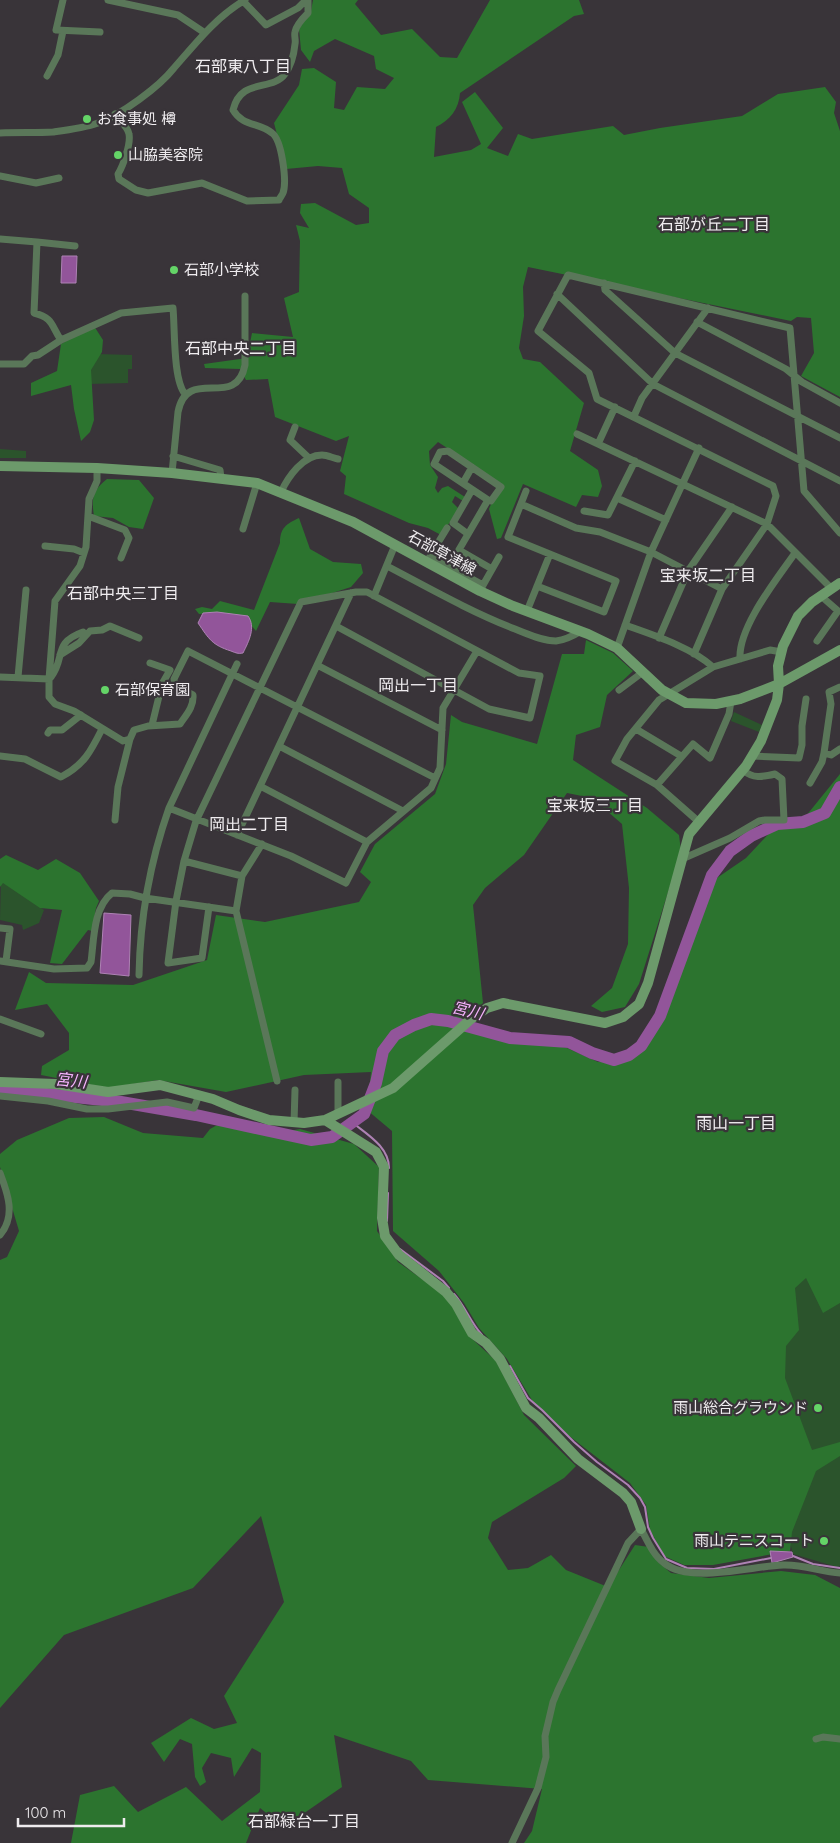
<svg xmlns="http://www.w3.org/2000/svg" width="840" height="1843" viewBox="0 0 840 1843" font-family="Quicksand,'Noto Sans JP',sans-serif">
	<rect width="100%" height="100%" fill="#393439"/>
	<path fill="#2b542c" d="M97,354L132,355V369H128V383L88,384L89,364Z
		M0,449L26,451V458H0Z
		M734,712L762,725L759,732L731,721Z
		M1,878L44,910L39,923L23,930L22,925L0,920Z
		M840,1235V1566L837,1567L793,1554L788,1535L780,1375L794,1285Z"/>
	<path fill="#2c742f" d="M313,0H358L355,4L381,35L412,29L440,57L457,58L490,0H579L584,14L574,16L460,93C459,109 450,120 436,127L434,157L471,150L481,144L462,102L475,92L503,128L487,148L508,156L518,134L532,139L613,126L624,135L660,128L742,116L778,94L825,87L836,102L834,113L840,131V397L801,376L814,353L811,318L797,317L791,321L528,267L523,287L524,316L519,348L523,359L540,362L584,403L570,451L598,470L602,486L598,497L582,495L576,507L523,484L501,538L497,539L489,509L500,483L438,442L429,451L430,465L438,477L435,488L438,493L442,488L448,486L465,497L463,501L455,496L452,502L459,509L441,535L428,528L409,523L344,494L346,476L340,471L349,436L336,441L275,417L268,379L246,380L240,369L205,368L204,364L247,358L252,333L293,337L284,298L299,292L300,241L296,225L309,228L300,213L301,204L315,203L356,225L369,223V208L349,194L342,168L318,166L286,169L274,123L299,85L302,69L314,68L336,82L334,108L344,110L357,87L385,89L394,78L376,69L374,56L335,39L314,51L310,62L301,50L299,29L311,11Z
		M94,326L103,340L102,352L91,370L94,420L90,432L81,441L74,409L71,385L31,396V383L57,371L61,344Z
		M107,479L139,480L154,498L143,529L129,527L113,518L94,516C91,498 93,490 107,479Z
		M299,518L310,549L333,562L361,564L363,573L351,587L298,604L270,602L256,631L250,624L221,613L199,614L195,609L202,607L212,609L220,601L254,610L280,543C280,528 286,524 299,518Z
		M586,640L613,653L633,671L607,695L600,727L576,735L573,760L647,808L679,835L681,851L639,984L625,1007L602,1012L591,1006L612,988L628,944L629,888L622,824L592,798L567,793L524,855L485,888L473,905L483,1003L441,1040L466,1029L567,1048L598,1062L630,1059L644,1047L658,1007L714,880L746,858L775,827H797L840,774V1303L823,1313L806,1278L795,1288L799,1330L786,1346L785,1378L812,1450L840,1442V1456L816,1471L792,1532L790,1551L713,1565H684L664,1556L650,1530L646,1505L630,1483L568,1435L535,1405L507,1359L479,1328L464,1303L439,1271L393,1231L392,1131L367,1110L371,1072L304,1075L226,1092L158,1080L108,1088L41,1075L42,1066L69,1050V1033L47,1004L15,1010L29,972L46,983L133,985L207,960L216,915L265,922L359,902L371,882L360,872L375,844L435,794L446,764L451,715L462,722L537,744L562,654H584Z
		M6,855L38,870L56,859L80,873L99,901L96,908L92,931L88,930L62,964L50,963L62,910L40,908L3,883L0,887V859Z
		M104,1117L143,1133L203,1138L210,1129L219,1124L267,1135L300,1129L354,1144L379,1167L377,1231L398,1262L447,1297L468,1335L496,1361L524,1415L576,1466L564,1478L492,1522L488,1538L508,1570L528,1568L551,1555L566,1570L608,1587L635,1545L649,1547L658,1562L671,1573L709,1578L781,1571L815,1575L840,1588V1843H524L532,1831L542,1789L428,1780L411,1761L334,1735L342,1787L284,1827L260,1808L246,1843H71L80,1795L114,1786L138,1812L186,1787L222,1821L260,1792L261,1753L252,1748L234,1777L231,1758L211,1753L202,1768L206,1782L200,1786L195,1777L192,1744L180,1739L164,1762L151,1743L191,1718L214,1729L237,1723L224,1696L284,1602L261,1516L193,1588L64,1635L0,1708V1260L7,1257L19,1231L0,1167V1154L17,1140L69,1118Z"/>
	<path fill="#92559a" stroke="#ae82b4" d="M62,256H77L76,283H61Z
		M217,612L248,616C256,627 249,641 243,653C238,654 236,653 231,651C212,645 209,639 198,623L203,613Z
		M104,913L131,915L129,976L100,973Z
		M770,1551L792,1552L793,1557L772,1563Z"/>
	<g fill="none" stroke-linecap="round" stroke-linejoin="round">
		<path stroke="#ae82b4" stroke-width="2" d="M353,1123C368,1135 389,1147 389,1168
			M387,1221L388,1193
			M400,1249L443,1281L449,1288
			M454,1294C465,1306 470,1322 482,1335
			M510,1366L528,1398L542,1410L574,1442L597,1462L628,1485L640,1498L645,1507L648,1527L653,1538L666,1559L687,1568L714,1569L771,1558
			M793,1556L813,1564L840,1568"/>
		<path stroke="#92559a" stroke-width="12" d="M0,1089L121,1102L196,1115L311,1140L332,1137L364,1114L376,1083L383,1051L395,1035L414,1025L431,1019L448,1021L510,1038L569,1042L592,1053L614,1060L629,1055L641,1046L660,1016L712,875L730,851L751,836L777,824L803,822L825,813L840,787"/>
		<path stroke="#5a7759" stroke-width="7" d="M63,0L56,30L100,32
			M108,0L178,15L205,33
			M243,1L266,25L298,8L306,0
			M47,76L58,55L63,31
			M115,114C119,120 128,127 129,134C131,144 123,166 118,174L119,179L136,190L148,193L202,183L247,201L279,200C279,199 283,194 283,193C287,182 282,140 272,133C259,122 243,127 233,110C241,77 272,92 285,74C291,66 294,54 295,44C296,40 294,36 295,32C296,25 303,18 308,13V0
			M0,133C18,132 36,133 53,132C68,130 84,128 98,123C121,115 159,87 174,68C196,43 216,17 245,0
			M0,176L36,183L59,178
			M0,239L37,242L34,313C54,318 51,326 61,340L121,313L173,308C175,329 173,380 185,394
			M37,242L75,246
			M604,283L605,290L675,353L840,438
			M557,294L653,384L840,481
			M697,322L786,369L802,382L840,403
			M0,364H24L32,356L38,355L61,340
			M634,416L642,398L708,308
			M295,427L290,440L309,458
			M577,434L767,524L832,589
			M598,444L615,407
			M173,456L220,470L221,478
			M97,468V481L89,499L86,547L80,566L55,601L49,679V697L55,704L74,711L123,741L130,739L134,730L148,726L180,724C186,715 194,707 193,695L175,686L174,679L188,651L435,778
			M172,473L178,412C187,365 236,411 245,365V296
			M463,483L472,467
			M526,491L508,537L616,581L604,612L537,586
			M281,492C288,477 303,455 322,455C327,455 333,458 338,459
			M617,498L666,520
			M521,504L576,528L600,532L651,552L722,589
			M584,511L608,515L635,461
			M88,516L125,530L129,538L121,558
			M447,528L430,556L483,585
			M243,529L257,483
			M468,534L453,523L472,490
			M45,546L74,549L84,553
			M459,550L492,569
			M387,566C429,588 471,612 515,629C528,634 542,641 556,641C565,640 573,636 581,631
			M446,572L488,500L434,464L440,452L448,451L501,487L491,501L488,500
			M482,587L499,557
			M374,596L395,545
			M527,611L550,554
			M625,625C653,635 691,647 713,667
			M659,638L688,571L732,507
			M817,641L838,611L821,596
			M617,648L651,552L699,448
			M694,654L722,589L767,524L776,496L773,486L597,399L589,373L538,331L568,275L790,328L804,491L840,533
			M60,655L79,643L90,631L102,630L110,626L139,638
			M740,659C738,627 777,579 795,553
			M150,663L170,670L162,684L152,725
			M317,665L442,730
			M0,677L49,679
			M18,677L26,590
			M51,677C66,658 52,643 83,632
			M619,690L643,672
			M636,729L681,756
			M48,733L50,730H62L81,715
			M279,746L403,811
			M824,753L831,704L829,692L840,687
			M0,756L25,759L61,777C84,765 91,751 102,729
			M752,756L799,758L802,745V726L806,699
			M810,783L822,762L824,753L831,755L840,749
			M657,785L693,744L710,758L729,714L731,701
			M260,786L367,842
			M169,808L291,856L346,883L367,842L431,788L440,768L443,708L477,651
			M115,820L118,787L130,739
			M699,822L657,785L615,761L627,739L659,700L713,667L770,650L782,652
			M237,835L351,593
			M682,859L730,838L759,821L765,820H784L782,779L775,774C762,777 753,779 743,770
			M184,861L242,876
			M209,907L202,958L168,963L176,901L184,861L196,821L301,602L356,592H367L519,673L540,676L530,718L489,709L336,626
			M236,911L242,876L262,844
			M0,928L10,929L6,961
			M0,961L54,969L87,968L91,962C94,940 93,908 112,893L130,894L145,898L236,911L277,1081
			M139,975C140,918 150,862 169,808L237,664
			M0,1019L41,1034
			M338,1082V1114
			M0,1096L48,1101L87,1109H108L167,1102L194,1108L199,1095
			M294,1123L295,1090
			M0,1173C8,1194 16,1216 0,1235
			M816,1739L823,1737L840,1739
			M512,1843L538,1788L546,1757L545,1736L553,1702L558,1690L628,1543L641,1529C647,1540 653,1555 664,1563C689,1584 752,1566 783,1565C803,1564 821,1572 840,1573"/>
		<path stroke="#6c9a6b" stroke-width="10" d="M0,466L97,468L172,473L257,483L353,522L480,591L513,606L588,634L617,648L662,690L686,703L716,704L740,699L779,684L840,650
			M0,1082L56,1084L108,1092L160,1085L213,1099L239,1110L269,1120L304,1123L325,1120L393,1088L471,1019L487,1008L503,1003L605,1023L623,1017L639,1004L648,983L689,834L746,766L761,741L777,700L779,684L778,666L783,646L798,616L812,602L840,583
			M325,1120L376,1152L384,1167L382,1218L385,1236L399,1255L446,1292L456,1304L472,1333L486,1343L500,1359L526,1408L539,1418L578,1459L623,1493L631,1502L641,1529"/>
	</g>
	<g fill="#64d467" stroke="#393439" stroke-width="2">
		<circle cx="87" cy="119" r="5"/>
		<circle cx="118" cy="155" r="5"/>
		<circle cx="174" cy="270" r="5"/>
		<circle cx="105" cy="690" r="5"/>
		<circle cx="818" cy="1408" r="5"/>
		<circle cx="824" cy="1541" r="5"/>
	</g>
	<g text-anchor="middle" stroke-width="4.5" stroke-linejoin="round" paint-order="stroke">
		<g font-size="15" fill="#efecef" stroke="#393439" text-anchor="start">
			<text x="97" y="124">お食事処 樽</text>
			<text x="128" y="160">山脇美容院</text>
			<text x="184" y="275">石部小学校</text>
			<text x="115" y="695">石部保育園</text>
			<text x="808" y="1413" text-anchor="end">雨山総合グラウンド</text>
			<text x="814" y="1546" text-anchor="end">雨山テニスコート</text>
		</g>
		<g font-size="15" fill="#efecef" stroke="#393439">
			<text transform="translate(442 553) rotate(29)" y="5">石部草津線</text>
		</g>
		<g font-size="16" fill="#efecef" stroke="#393439">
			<text x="243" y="72">石部東八丁目</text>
			<text x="714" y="230">石部が丘二丁目</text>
			<text x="241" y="354">石部中央二丁目</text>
			<text x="708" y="581">宝来坂二丁目</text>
			<text x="123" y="599">石部中央三丁目</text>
			<text x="418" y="691">岡出一丁目</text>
			<text x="595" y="811">宝来坂三丁目</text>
			<text x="249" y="830">岡出二丁目</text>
			<text x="736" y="1129">雨山一丁目</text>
			<text x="304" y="1827">石部緑台一丁目</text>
		</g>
		<g font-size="16" font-style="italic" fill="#f6b3fe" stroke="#393439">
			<text transform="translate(468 1010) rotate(14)" y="6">宮川</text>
			<text transform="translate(71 1080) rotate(6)" y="6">宮川</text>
		</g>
	</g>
	<path d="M18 1818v8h106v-8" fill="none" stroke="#efecef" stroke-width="2.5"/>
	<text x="25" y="1818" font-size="15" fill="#efecef" stroke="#393439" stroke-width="4" paint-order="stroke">100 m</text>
</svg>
